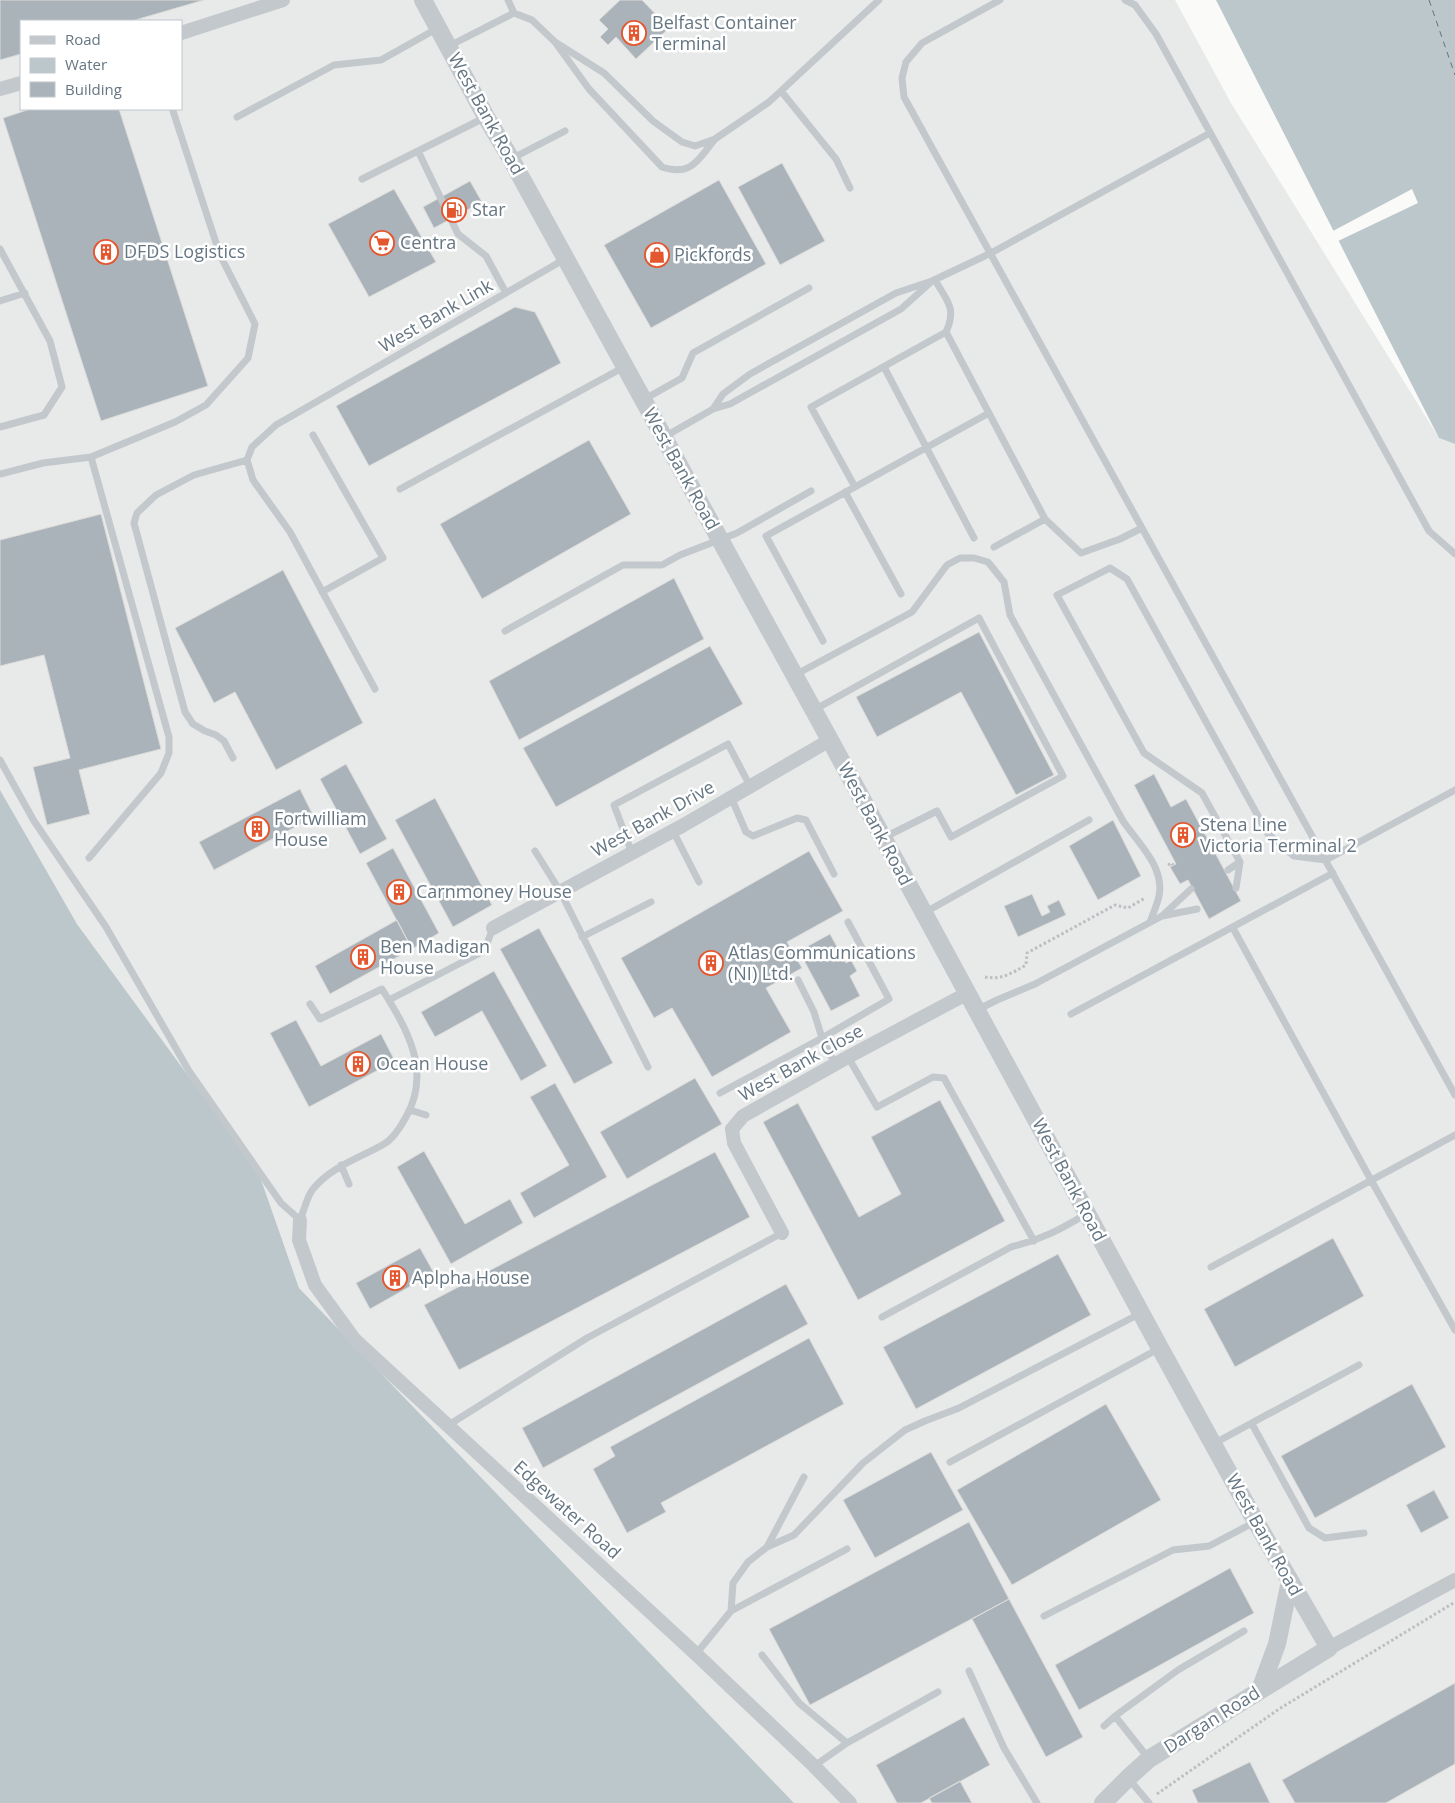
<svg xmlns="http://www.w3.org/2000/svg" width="1455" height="1803" viewBox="0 0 1455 1803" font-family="'Open Sans',sans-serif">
	<rect width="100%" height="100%" fill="#fafaf8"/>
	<path fill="#e8e9e9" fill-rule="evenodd" d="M0,0H1175L1231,103L1439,438L1455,444V1803H794L299,1288L258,1171L77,924L0,791ZM21,21H181V109H21Z"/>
	<path fill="#bbc7cb" d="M1216,0H1455V444L1439,438Z
		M0,790L77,924L258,1171L299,1288L794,1803H0Z"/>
	<path fill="#fafaf8" d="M1412,189L1418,203L1336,242L1331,232Z"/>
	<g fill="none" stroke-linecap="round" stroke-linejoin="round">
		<path stroke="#60757c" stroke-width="1" stroke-dasharray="6 5" stroke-linecap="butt" d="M1429,0L1455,75"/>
	</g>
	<path fill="#aab3b9" stroke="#dcdcda" d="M0,0H204L132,21H21V54L0,60Z
		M620,0H642L669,28L636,59L616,37L608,45L600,37L608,29L599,20Z
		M30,109H119L208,386L101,421L3,118Z
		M782,163L825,241L780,265L738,187Z
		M719,180L766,264L651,328L604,245Z
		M470,181L482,202L434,228L423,207Z
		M394,189L436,262L369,297L328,224Z
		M515,307L535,312L561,363L369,466L336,406Z
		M589,440L631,514L482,599L440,524Z
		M101,514L161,749L79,770L90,814L47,825L33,767L70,758L44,655L0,666V540Z
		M283,570L363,723L276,770L235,692L214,703L175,628Z
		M674,578L704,639L519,740L489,681Z
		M979,632L1054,775L1016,795L961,692L877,737L856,697Z
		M710,646L743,704L556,807L523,748Z
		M346,764L387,839L360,854L320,779Z
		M1154,774L1171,807L1186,799L1241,901L1209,919L1188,880L1180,884L1170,867L1176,864L1134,785Z
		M300,789L314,817L214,870L199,842Z
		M435,798L492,905L453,927L395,820Z
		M1113,820L1141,876L1098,900L1069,846Z
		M393,848L439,933L412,949L366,863Z
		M809,851L843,911L787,942L802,968L766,988L791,1032L712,1077L672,1008L654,1018L621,958Z
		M1032,894L1042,916L1050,912L1047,906L1059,900L1066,915L1018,937L1004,906Z
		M397,920L412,949L330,994L315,966Z
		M539,928L613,1063L574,1084L500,949Z
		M830,934L846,963L851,960L857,971L850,976L860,996L831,1011L799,951Z
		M494,971L547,1066L521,1081L482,1011L435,1037L421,1012Z
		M296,1020L321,1066L381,1034L395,1061L309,1107L270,1033Z
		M695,1078L722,1124L627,1179L600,1132Z
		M555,1083L607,1177L534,1218L520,1193L569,1165L530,1097Z
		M940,1100L1005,1221L858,1300L763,1122L798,1103L859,1217L901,1194L871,1137Z
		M424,1151L465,1224L510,1199L523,1223L451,1264L397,1167Z
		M715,1152L750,1217L459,1370L424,1305Z
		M1333,1238L1364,1296L1235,1367L1204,1309Z
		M420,1248L434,1273L370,1309L356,1283Z
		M1058,1254L1091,1315L916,1409L883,1347Z
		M786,1284L808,1324L543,1468L522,1428Z
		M809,1338L844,1404L661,1503L666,1512L627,1533L593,1469L615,1456L610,1447Z
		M1412,1384L1446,1447L1315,1518L1281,1456Z
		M1106,1404L1161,1500L1012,1585L957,1490Z
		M931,1452L963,1510L875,1558L843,1500Z
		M1434,1490L1449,1518L1421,1533L1406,1505Z
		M969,1522L1009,1599L810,1705L769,1629Z
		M1230,1568L1254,1613L1079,1710L1055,1665Z
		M1009,1599L1083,1737L1046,1757L972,1619Z
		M1455,1683V1764L1386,1803H1295L1282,1780Z
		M964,1717L990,1765L921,1803H897L876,1765Z
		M1250,1762L1270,1803H1198L1192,1790Z
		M960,1781L972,1803H932L929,1798Z"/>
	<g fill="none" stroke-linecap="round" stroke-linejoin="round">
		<path stroke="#bbbfc2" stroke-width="3" stroke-dasharray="2.5 2.5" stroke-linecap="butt" d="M1168,865L1172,863L1173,865
			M985,977C1002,980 1012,973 1026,965L1027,953L1115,905L1128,908L1145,898
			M1157,1794L1279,1709L1455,1602"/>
		<path stroke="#c3c8cc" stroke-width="7" d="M508,0L514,13
			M1000,0L922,43L906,62L902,78L904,97L1455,1095
			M1125,0L1135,5L1156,34L1429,531L1455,554
			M555,42L604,73L653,121L682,142L695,146L715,139L769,102L879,0
			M449,46L514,13L532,20L555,42L589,89L662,167C691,177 698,160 715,139
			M781,91L836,159L850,188
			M237,117L334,65L381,60L438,28
			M418,151L458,234L486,256L506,293
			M511,159L565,131
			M362,179L486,117
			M0,249L50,341L62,387L44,415L0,427
			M935,280C947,301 957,308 946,332L1045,519L1081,553L1120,539L1142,528
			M0,301L25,293
			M884,367L974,538
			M643,400L682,378L693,353L809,288
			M713,409L723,394L750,374L896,293L932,281L991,253L1210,133
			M313,435L383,558L322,592
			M664,437L713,409L730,404L901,309L930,283
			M0,474L43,463L91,457L175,422L206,405L248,358L255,324L220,255L173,111
			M855,487L811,407L946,332
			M400,489L624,367
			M845,492L901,594
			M994,547L1045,519
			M505,631L623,565H662L680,555L737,533L811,491
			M823,641L766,536L989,413
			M795,675L912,612L947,565L960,558H974L988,562L1004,582L1010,615L1123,821C1138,843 1165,867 1159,896C1157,905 1153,914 1150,922
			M375,689L290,532L253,480L247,460L252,447L276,425L565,259
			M814,710L979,618L1063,776L951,837L937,811L883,838
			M233,758L224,741L216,735L205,731L193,724L185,712L134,523L137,513L156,495L194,475L247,460
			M0,760L34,821L106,927L189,1071L281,1203L300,1220C304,1211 307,1196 313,1189C332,1166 360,1158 384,1144C393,1139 401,1126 406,1117C432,1071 407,1029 382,989L320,1019L310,1004
			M731,797L746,832L753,836L797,818L806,820L834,874
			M673,831L699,882
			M535,851L560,891L648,1067
			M632,853L614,805L728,744L750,786
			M89,858L161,773L169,753V737L91,457
			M1228,870L1240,862
			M1236,888L1240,862L1202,793L1144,753L1057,595L1110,568L1127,579L1268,834L1294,856L1326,860L1455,790
			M924,913L1089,820
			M1162,916L1197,909
			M1233,928L1371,1180L1455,1330
			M582,937L651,902
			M798,980L814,1012L822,1038L835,1064
			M389,1000L484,951L493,928
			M977,1010L997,1000L1035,984L1162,916L1191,889
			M1071,1014L1333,873
			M848,1057L877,1107L933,1077L944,1078L1034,1241
			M720,1093L822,1038L889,999L848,922
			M410,1110L426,1115
			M341,1165L349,1184
			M1211,1267L1455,1135
			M882,1317L1011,1247C1040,1240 1060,1230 1086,1214
			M1252,1424L1309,1528L1325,1538L1364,1533
			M447,1426L587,1338L782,1233
			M1213,1444L1359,1365
			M950,1462L1160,1348
			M767,1547L804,1477
			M731,1611L733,1583L748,1562L767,1547L794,1535L863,1463L905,1430L925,1421L959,1408L1141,1313
			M1044,1616L1173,1550L1209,1546L1255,1522
			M696,1654L731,1611L847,1549
			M762,1655L799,1703L847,1743L814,1766
			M969,1671L1004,1748L1037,1803
			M1115,1716L1178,1670L1244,1631
			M1104,1726L1115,1716L1149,1759
			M847,1743L938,1692
			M1128,1778L1149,1803"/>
		<path stroke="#c3c8cc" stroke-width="14" d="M181,33L283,0
			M0,89L21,83
			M493,928L682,826L830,740
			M300,1220L299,1240L315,1285L355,1340L696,1654L814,1766L850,1803
			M782,1233L734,1143L732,1129L743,1116L848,1057L968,993
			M1329,1648L1455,1580"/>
		<path stroke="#c3c8cc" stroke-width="18" d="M423,0L486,117L511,159L830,740L1160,1348L1256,1522L1329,1648L1149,1759L1128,1778L1103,1803
			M1260,1690L1277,1644L1290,1581"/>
	</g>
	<defs>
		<symbol id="building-ring" viewBox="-11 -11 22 22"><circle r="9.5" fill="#fff" stroke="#e4572e" stroke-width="1.5"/><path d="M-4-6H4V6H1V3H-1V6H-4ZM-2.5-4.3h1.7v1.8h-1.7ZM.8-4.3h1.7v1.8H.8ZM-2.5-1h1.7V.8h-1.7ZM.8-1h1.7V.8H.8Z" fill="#e4572e"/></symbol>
		<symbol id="fuel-ring" viewBox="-11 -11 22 22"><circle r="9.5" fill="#fff" stroke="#e4572e" stroke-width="1.5"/><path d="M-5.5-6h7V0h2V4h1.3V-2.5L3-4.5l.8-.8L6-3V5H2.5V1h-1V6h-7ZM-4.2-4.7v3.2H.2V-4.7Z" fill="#e4572e"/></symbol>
		<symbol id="supermarket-ring" viewBox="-11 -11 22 22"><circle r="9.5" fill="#fff" stroke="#e4572e" stroke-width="1.5"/><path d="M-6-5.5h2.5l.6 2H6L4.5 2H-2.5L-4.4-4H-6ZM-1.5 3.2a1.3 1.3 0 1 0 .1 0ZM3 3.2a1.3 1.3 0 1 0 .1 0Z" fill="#e4572e"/></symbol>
		<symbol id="shop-ring" viewBox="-11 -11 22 22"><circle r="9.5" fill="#fff" stroke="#e4572e" stroke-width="1.5"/><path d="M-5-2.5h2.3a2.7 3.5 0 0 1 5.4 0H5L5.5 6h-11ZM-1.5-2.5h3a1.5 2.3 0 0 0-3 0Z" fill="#e4572e"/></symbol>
	</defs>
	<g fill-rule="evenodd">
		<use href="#building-ring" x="620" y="19" width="28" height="28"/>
		<use href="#fuel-ring" x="440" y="196" width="28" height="28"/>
		<use href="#supermarket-ring" x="368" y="229" width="28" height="28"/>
		<use href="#building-ring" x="92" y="238" width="28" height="28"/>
		<use href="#shop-ring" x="643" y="241" width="28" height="28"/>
		<use href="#building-ring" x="243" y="815" width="28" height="28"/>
		<use href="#building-ring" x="1169" y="821" width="28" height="28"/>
		<use href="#building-ring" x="385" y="878" width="28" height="28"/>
		<use href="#building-ring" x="349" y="943" width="28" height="28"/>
		<use href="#building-ring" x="697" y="949" width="28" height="28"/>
		<use href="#building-ring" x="344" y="1050" width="28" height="28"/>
		<use href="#building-ring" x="381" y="1264" width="28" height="28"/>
	</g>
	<g text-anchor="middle" stroke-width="5" stroke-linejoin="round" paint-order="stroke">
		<g font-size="18" fill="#657683" stroke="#fff" text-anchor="start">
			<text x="652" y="29">Belfast Container<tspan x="652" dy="21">Terminal</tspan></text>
			<text x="472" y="216">Star</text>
			<text x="400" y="249">Centra</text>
			<text x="124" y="258">DFDS Logistics</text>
			<text x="674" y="261">Pickfords</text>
			<text x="274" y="825">Fortwilliam<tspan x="274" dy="21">House</tspan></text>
			<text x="1200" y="831">Stena Line<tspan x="1200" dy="21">Victoria Terminal 2</tspan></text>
			<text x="416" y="898">Carnmoney House</text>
			<text x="380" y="953">Ben Madigan<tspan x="380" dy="21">House</tspan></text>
			<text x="728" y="959">Atlas Communications<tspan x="728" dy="21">(NI) Ltd.</tspan></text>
			<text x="376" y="1070">Ocean House</text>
			<text x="412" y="1284">Aplpha House</text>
		</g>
		<g font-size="18" fill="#657683" stroke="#fff">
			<text transform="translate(486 114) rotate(61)" y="6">West Bank Road</text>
			<text transform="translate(436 316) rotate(-30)" y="6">West Bank Link</text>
			<text transform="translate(681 469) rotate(61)" y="6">West Bank Road</text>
			<text transform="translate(653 819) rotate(-29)" y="6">West Bank Drive</text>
			<text transform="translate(875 824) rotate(62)" y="6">West Bank Road</text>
			<text transform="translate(801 1063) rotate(-29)" y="6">West Bank Close</text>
			<text transform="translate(1069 1180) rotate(62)" y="6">West Bank Road</text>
			<text transform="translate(567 1510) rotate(42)" y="6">Edgewater Road</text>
			<text transform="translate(1264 1535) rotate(61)" y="6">West Bank Road</text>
			<text transform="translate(1212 1720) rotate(-32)" y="6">Dargan Road</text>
		</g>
	</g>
	<rect x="20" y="20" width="162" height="90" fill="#ffffff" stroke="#c1c8cd"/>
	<rect x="30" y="36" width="25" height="8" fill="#c3c8cc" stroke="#c1c8cd"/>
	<text x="65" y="45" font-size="15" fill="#657683">Road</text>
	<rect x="30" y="58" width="25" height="15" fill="#bbc7cb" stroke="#c1c8cd"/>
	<text x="65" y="70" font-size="15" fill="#657683">Water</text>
	<rect x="30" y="82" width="25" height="15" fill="#aab3b9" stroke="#c1c8cd"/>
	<text x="65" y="95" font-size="15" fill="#657683">Building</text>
</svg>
